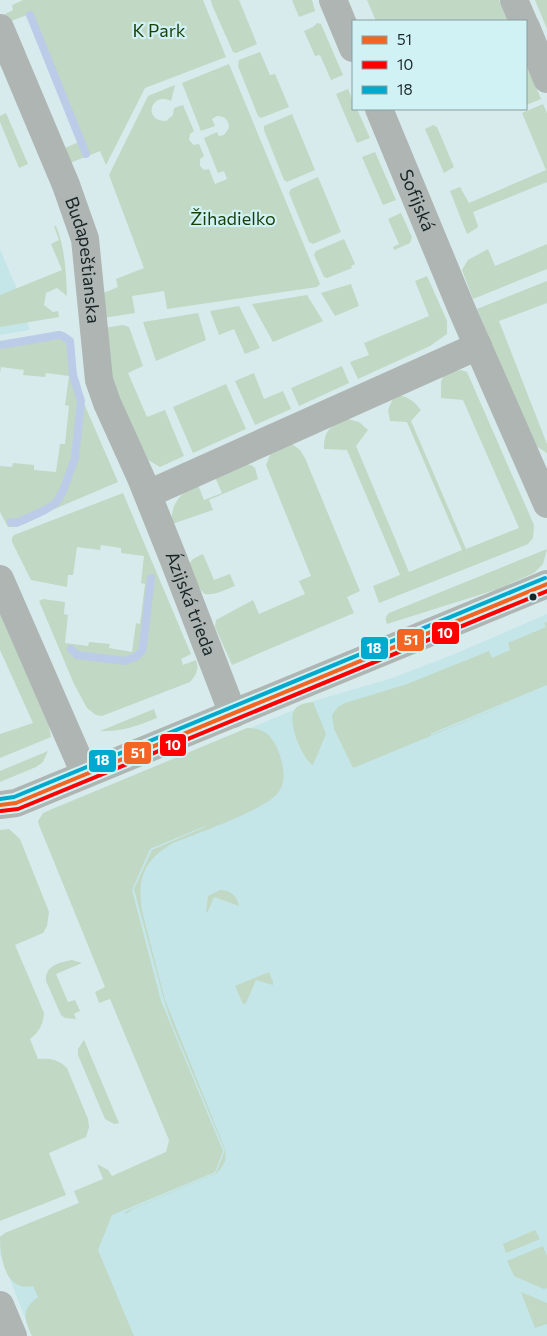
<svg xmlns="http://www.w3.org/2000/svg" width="547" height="1336" viewBox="0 0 547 1336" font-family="Commissioner,sans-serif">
	<rect width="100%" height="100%" fill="#d8ebec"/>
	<path fill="#c5e6e8" d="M0,249L17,289L30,330L0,335Z
		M547,614V1336H32L0,1254V1237L5,1233L79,1203L75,1194L187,1142L49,810L294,710L300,705L392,678L452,655Z"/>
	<path fill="#c0d8c4" d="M23,0H203L226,57L145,88L106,165L100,151L70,163L62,149L79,142L27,15L11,21L3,15L13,10L12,5Z
		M211,0H239L257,44L236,53L233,52L212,5Z
		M292,0H312L315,11L299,17Z
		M367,0H499L508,21H376Z
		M535,0H547V29Z
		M317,23L321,24L343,75L331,80L320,55L315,56L304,31L313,27Z
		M260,52L270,75L275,74L289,107L261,118L258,116L238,66L239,60Z
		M526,62L541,99L526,105Z
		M229,64L320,284L317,287L167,309L164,291L132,296L135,313L103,318L101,294L118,287L116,279L144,268L109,175L148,96L175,85L171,101C151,91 142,121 166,121L173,115L174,108L183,105L194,131L190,134L189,140L194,145L199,144L204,156L200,159V166L204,170L209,169L215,184L227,179L224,171L218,173L204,138L217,132L219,136L224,135L229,128C229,120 225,116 217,116L212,119L215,126L201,131L182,83Z
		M348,89L353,101V109H357L370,138L357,143L336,94Z
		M543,104L547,113V182L473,212L478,226L477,228L467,234L450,191L460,187L469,203L546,170L522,113Z
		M6,113L28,164L19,168L0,122V116Z
		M292,114L315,170L287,182L284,180L264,130V126Z
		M433,125L437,127L454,167L444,173L425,129Z
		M375,152L396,200L383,205L362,157Z
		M318,177L341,232L313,244L309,242L289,193L291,189Z
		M401,213L412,237L410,243L394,250L393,247L399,244L388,219Z
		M54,226H56C65,248 66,272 67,296L57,288L46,293L44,305L53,312L58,311L59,317L0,327V295L62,270L51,244L59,240Z
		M344,239L355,264L351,266L352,268L327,278L324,277L314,255L316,251Z
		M547,244V269L473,299L462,270L468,260L488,249L495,266Z
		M427,276L447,321V334L430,346L358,379L350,362L369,355L364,343L429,316L415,281Z
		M547,281V303L499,321L547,444V453L536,446L532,440L477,309Z
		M351,284L359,306L335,316L321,293Z
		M307,295L323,321L273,342L252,304Z
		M239,306L260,348L245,354L234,329L219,335L210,311Z
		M198,313L206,340L156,361L143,322Z
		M123,325L129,327L143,366L128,373L147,417L165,410L184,456L160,467L148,460L110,379L104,328Z
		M59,332L70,336L73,342L76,375L79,392L118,482L12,527H8L0,512V466L12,467L13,463L34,465V470L56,472L60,444H65L69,406L65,405L69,376L46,373L45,377L23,375L24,370L1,367L0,374V341Z
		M342,366L349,383L299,406L291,388Z
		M461,370L467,372L534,525L533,538L528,544L379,603L373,586L400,575L347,450L324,449C324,428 331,427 348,419L359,422L368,430L356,446L409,572L462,550L407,422L390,421L388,410L394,396C406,394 414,401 421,410L411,421L466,549L519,528L463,400L441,398V382L444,374Z
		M254,373L264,399L283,391L291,409L255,425L235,381Z
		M226,384L246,429L193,453L173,407Z
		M292,444L300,450L305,458L360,591L347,597L354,613L232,665L215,627L216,620L253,600L259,614L305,594L299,581L311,576L266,465L271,452Z
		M244,464L251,465L255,468L258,479L209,500L213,510L172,524C170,505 180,492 198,485L204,500L222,493L215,477Z
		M123,493L191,654L181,659L183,665L196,660C199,669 197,674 190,682L102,716L96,715L87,708L74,684L39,601L43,599L65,602L64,614L68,615L65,643L88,646L89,642L110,644L109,648L132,652L136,623L140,624L145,584L141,583L144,556L121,553V548L101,545L100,550L77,547L73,575H68L67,587L31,580L12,542V538L14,535Z
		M547,549L543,564L534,573L498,589L387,624C385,619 385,617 389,613Z
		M203,554L214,580L230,574L235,586C227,589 213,596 205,594C199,591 188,569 190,563C192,558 199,556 203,554Z
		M0,613L49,726L51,737L0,758V734L33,723L0,650Z
		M547,622V685L430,734L431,735L547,688L353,768L334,729L332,715L338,707L345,703L407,684L489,651L492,658L510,650L508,643L546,627L544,623Z
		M313,702L326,734L313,765C302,759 286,720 295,709C299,704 307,703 313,702Z
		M154,709L157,718C136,726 123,732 100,731Z
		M247,728C264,728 271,734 278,750C283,763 288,782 277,794C264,810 195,834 173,843C144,860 137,878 142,911L165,1000L225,1149C227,1160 224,1165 217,1173L133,1209L126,1214L125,1212L216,1173L225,1151L172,1024L164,1000L134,889L152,850L205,827V826L150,849L132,890L161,1001L223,1151L215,1172L112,1215L98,1250L134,1336H32C24,1318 21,1310 38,1297L33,1286C5,1293 0,1256 0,1237L5,1233L79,1203L74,1191L103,1179L97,1164L108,1170L112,1176L166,1152L169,1140L110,999L99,1003L95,992L105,987L39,825L38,821L43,813Z
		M48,751L43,762L36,767L0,782V771Z
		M9,829L20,839L49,912L47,926L43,933L15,945L44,1013C43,1025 39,1032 30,1039L38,1059C50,1058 58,1059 67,1068L88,1119L89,1127L86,1137L49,1153L66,1195L0,1221V830Z
		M220,890C231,890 237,896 239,906L214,897L208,911L206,913L208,896Z
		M72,960L82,963L56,974L68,1002L75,1000L80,1011L74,1014L76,1019L65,1018L61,1015L46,981C45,965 59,963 72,960Z
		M269,972L273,982V985L256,980L246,1003L243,1004L235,986Z
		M84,1040L119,1123L114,1124L105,1119L78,1055V1049Z
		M535,1230L540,1239L506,1253L503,1244Z
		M543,1246L547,1256V1288L544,1289L514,1276L507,1261Z
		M521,1292L547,1303V1324L535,1328Z"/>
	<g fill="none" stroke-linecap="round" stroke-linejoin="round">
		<path stroke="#bbcce8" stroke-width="8" d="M30,15L86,154
			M0,345L59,335
			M11,522L16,523L21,521L45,510L56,503L63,491L75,458L81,401L73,375L70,341L63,336L60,335
			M71,649L77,655L125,661L137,656L142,651L143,646L151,578"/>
		<g stroke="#aeb5b3" stroke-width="28">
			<path d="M333,0L353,48"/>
			<path d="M514,0L523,21"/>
			<path d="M526,27L547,79"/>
			<path id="s1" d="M0,28L66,185L85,239L99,380L107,403L141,478L173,558L233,714"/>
			<path id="s2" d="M379,109L462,310L547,504"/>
			<path d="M148,494L478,346"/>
			<path d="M0,579L85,774"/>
			<path d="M0,805L16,803L547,584"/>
			<path d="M0,1305L13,1336"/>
		</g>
		<defs>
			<path id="bus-1" d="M0,805L16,803L547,584"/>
			<path id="bus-2" d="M1,811L18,809L547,591"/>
			<path id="bus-3" d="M0,799L14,797L545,578"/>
		</defs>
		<use href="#bus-1" stroke="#d0f2f4" stroke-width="8"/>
		<use href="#bus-2" stroke="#d0f2f4" stroke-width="8"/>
		<use href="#bus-3" stroke="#d0f2f4" stroke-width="8"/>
		<use href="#bus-1" stroke="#f26522" stroke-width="4"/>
		<use href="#bus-2" stroke="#f00" stroke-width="4"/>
		<use href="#bus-3" stroke="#00a9ce" stroke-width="4"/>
	</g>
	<circle fill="#182526" stroke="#d0f2f4" stroke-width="2" cx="533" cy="597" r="4.5"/>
	<g text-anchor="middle" stroke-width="4.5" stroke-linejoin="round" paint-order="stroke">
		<g font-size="18" fill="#1b3f0a" stroke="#d0f2f4">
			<text x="159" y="37">K Park</text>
			<text x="233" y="225">Žihadielko</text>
		</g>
		<g font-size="18" fill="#182526" stroke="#d0f2f4">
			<text dy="6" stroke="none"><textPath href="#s2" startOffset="99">Sofijská</textPath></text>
			<text dy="6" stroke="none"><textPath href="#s1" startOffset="248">Budapeštianska</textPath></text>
			<text dy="6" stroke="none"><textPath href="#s1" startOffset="611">Ázijská trieda</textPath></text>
		</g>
	</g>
	<g stroke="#d0f2f4" stroke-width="2">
		<rect x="431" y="621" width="29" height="24" rx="5" fill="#f00"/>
		<rect x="396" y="628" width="29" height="24" rx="5" fill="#f26522"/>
		<rect x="360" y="636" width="29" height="24" rx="5" fill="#00a9ce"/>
		<rect x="159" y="733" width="28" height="24" rx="5" fill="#f00"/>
		<rect x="123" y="741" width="29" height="24" rx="5" fill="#f26522"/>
		<rect x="88" y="749" width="29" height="24" rx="5" fill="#00a9ce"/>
	</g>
	<g font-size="14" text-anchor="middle" font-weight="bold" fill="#fff">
		<text x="445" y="638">10</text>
		<text x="411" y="645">51</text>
		<text x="374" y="653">18</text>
		<text x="173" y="750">10</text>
		<text x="138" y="758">51</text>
		<text x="102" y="765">18</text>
	</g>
	<rect x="352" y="20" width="175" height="90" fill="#d0f2f4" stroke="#86a0a2"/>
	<rect x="362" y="36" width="25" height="8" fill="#f26522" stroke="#86a0a2"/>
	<text x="397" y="45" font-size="15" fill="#182526">51</text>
	<rect x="362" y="61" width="25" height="8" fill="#ff0000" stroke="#86a0a2"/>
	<text x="397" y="70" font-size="15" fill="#182526">10</text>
	<rect x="362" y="86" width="25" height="8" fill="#00a9ce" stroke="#86a0a2"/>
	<text x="397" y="95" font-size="15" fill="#182526">18</text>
</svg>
